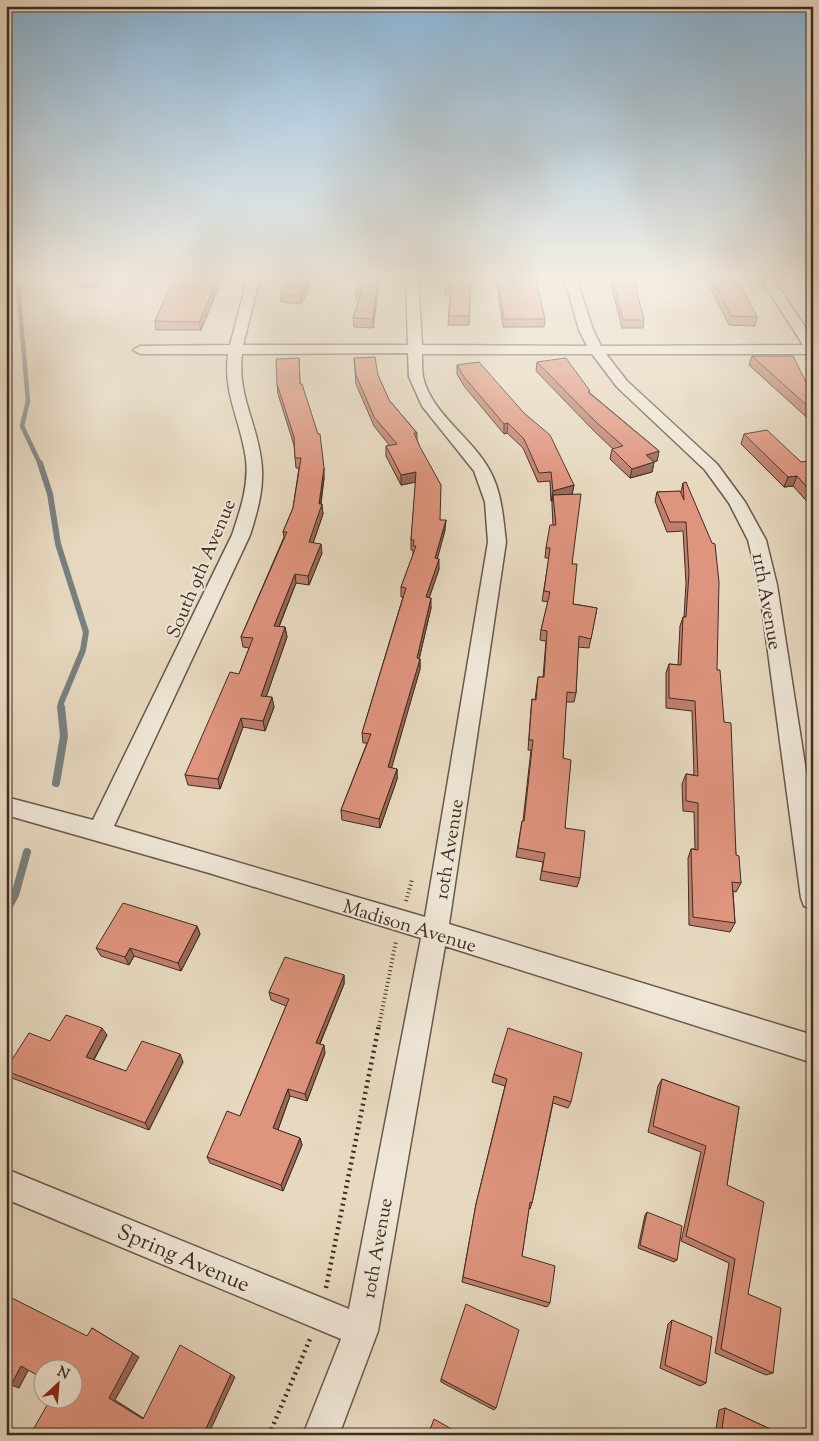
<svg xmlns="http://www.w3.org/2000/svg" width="819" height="1441" viewBox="0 0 819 1441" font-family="'Sorts Mill Goudy',serif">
	<rect width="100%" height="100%" fill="#e7d9c0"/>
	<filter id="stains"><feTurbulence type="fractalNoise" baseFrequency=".004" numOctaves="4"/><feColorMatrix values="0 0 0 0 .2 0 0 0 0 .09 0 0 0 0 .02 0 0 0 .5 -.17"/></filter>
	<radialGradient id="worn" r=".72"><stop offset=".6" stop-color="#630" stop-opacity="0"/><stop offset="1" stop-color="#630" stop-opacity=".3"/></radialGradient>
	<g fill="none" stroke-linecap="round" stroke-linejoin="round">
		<path stroke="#788080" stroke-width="4.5" d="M17,277L28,401L22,426L40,464"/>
		<path stroke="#788080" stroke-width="6" d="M40,463L50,494L58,544L86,632L83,650L61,703V708"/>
		<path stroke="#788080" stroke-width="8" d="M56,783L64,736L61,707
			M6,911L15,895L27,852"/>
		<defs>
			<path id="street" d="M248,277H260L243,345H408L406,277H418L422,345L587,346L579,330L564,277H576L593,330L601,346L803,345L760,277H772L813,339V354H606L627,381L717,464L745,502L766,540L777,585L813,816V909L804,906L801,898L759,585L748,540L729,503L705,470L617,387L592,354H422C422,361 422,370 423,377C432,415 472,437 490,471C502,493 503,518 506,542L449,924L813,1035V1063L445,946L378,1331L339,1435H303L341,1339L6,1199V1169L349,1309L421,938L209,873L6,815V797L93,820L232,535C240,511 249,486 246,459C241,421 223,394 228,354H140L133,350L140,346L230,345ZM408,353L409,377L422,406L474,471L485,502L488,542L425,917L114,826L250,535C258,510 265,485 261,459C256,421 237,394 242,354Z"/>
		</defs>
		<use href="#street" stroke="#68584a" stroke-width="3"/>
		<path stroke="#3e2d22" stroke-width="4" stroke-dasharray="1 3" stroke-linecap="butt" d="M406,901L412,880
			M379,1026L396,941"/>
		<path stroke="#3e2d22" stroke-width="4.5" stroke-dasharray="2 4" stroke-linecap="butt" d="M326,1288L379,1025
			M269,1435L310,1339"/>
		<use href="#street" fill="#efe6d6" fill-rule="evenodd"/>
	</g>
	<path fill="#c07f6c" stroke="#3e2d22" d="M75,277H103L99,286L75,287L73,279Z
		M223,277L201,330H156L155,321L180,286Z
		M380,277L373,328L354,327L353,318L359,300H356V291Z
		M445,277H471L469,325H448L450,295H445Z
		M496,277H535L545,319L544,327H503Z
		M609,277H639L637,286H635L644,320L643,328H622Z
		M705,277H733L737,286L757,317L755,326L729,325Z
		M286,282L308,290L301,304L281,302L280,294Z
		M812,282H813V296L809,291Z
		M752,356L806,382H813V423L749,365Z
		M299,358L300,384L324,478L321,504L323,514L313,543L322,553L309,585L296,583L279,627H285L287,637L266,697L274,707L265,731L243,727L220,789L188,785L185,775L239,674L249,648L243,647L241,637L284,537L283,532L293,508L299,468H296L294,445L278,394L277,384Z
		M354,358L378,375L389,400L417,433V439L440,520L445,530L437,558L439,569L429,598L431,608L419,659H420V669L391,768L397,769V779L380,828L342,820L341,810L367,743H363L362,733L403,597H401V587L413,555V550H411V540L416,482L401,485L386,456V446H390L374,426L356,384Z
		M537,362L590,393L659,451L657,461L653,462H654L652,472L630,478L610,459L612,449H613L595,432L536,371Z
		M457,365L574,485L572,494V564L573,604L597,608L589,648L578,647L576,693L574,702H566L563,758L565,828L580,878L577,887L540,880L543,862L516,857L522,821H523L531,750H528L531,709L532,699L535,700L538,677H543L546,641L540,640L541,630L548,602L542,601L549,558H545L546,548L553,525L552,505V501H551L550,481L538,482L523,448L507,433L504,434L464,386L457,374Z
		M744,434L801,462L813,467V508L793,486L784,487L741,444Z
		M683,483L717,670L724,722L736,855L741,883L736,892L733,891L735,923L730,932L689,925L688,858L691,849H695L694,812L683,811L682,784L686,774L694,775L692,711L666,708V673L669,664L678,665L680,626L683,617H684L686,583L683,531L667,532L655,501L657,492H681Z
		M197,926L200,934L181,971L134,956L129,965L101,956L96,948Z
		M344,975V984L320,1044L325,1053L307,1101L290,1096L278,1130L300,1138L302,1145L283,1191L210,1163L207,1157L240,1116L286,1006L271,1000L269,992Z
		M107,1035L94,1060L126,1071L183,1062L149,1130L12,1078L6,1072V1069L50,1041Z
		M494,1074L571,1102L568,1108L553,1103L532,1203L530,1209L529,1208L522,1256L550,1303L547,1307L462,1282L476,1204L505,1086L492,1082Z
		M662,1079L739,1107L727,1185L748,1294L773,1373L766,1375L715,1353L729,1263L681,1241L701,1152L648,1132L658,1086Z
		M647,1212L677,1260L674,1262L638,1248L645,1215Z
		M672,1320L706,1383L700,1386L660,1368L668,1324Z
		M441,1379L496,1408L494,1410L441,1382Z
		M725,1408L783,1435H715L719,1410Z"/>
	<path fill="#9c6858" stroke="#3e2d22" d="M98,277H103L99,286L97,279Z
		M219,277H223L201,330L199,322Z
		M308,277H310L308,290L301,304V295Z
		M378,277H380L373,328V319Z
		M508,423L507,433L504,434V424Z
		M659,451L657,461L643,464L646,455Z
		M654,462L652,472L630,478L632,469Z
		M324,468V478L320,509L322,504L323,514L310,552L309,542L319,504Z
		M416,472V482L401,485V475Z
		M797,476L793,486L784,487L788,477Z
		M574,485L572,495H553L552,501H551L553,491Z
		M446,520L445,530L435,568V558Z
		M321,544L322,553L309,585L308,576Z
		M439,559V569L426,607V597Z
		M295,574L296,583L275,636L274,626Z
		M431,598V608L417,668V658Z
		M285,627L287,637L263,706L261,696Z
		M420,659V669L389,777L388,767Z
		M272,697L274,707L265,731L263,721Z
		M241,718L243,727L220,789L218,779Z
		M397,769V779L380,828L379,819Z
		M197,926L200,934L181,971L178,963Z
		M130,948L134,956L129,965L125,957Z
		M344,975V984L317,1050L316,1043Z
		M102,1028L107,1035L91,1064L86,1057Z
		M324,1045L325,1053L307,1101L305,1094Z
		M180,1054L183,1062L149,1130L145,1123Z
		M288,1089L290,1096L276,1135L273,1128Z
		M300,1138L302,1145L283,1191L281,1185Z
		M92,1328L139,1357L115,1400L148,1421L143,1419L109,1398Z
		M21,1366L29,1369L19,1388L11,1385Z
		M231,1374L235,1377L208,1435H203Z"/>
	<path fill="#df947e" stroke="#3e2d22" d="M75,277H98L97,279H73Z
		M185,277H219L199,322L155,321L171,285L180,286Z
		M287,277H308L307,281L301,295L280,294L286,282Z
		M358,277H378L373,319L353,318L362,291H356Z
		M445,277H471L469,316H449L451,287H445Z
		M498,277H535L545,319H504Z
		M612,277H639V278H633L644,320H623Z
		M712,277H733L737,286H741L757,317L731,316Z
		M752,356H793L806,382L812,381L813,382V411Z
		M375,357L378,375L389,400L417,433H414L420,447L441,485L440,520H446L435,558L439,559L426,597L431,598L417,658L420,659L388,767L397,769L379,819L341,810L371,734L362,733L406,588L401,587L416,546H413L414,540H411L416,472L401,475L386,446L397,444L374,417L356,375L354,358Z
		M299,358L300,384H302L318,434H320L324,468L319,504H322L309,542L321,544L308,576L295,574L274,626L285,627L261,696L272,697L263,721L241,718L218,779L185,775L230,672L239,674L253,638L241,637L287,532H283L293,508L301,458H295L294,437L277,384L276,359Z
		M566,358L590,391L588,392L659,451L646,455L654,462L632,469L612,449L623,446L596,422L537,362Z
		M479,362L524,413L550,435L574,485L553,491L551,472L539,473L524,439L508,423L504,424L464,377L457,365Z
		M767,430L801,462L808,461L813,467V494L797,476L788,477L744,434Z
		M686,482L712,543L715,544L719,582L717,670H720L724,722L731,723L736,855L739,856L741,883L732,882L735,923L693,917L691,849L698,850V803L686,801V774L698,776L695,701L669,698V664L681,665L683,617H686L689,573L686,522H670L657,492L680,491L684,500L683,483Z
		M581,494L572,564H577L573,604L597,608L591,639L579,636L576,693L567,692L563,758L571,760L565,828L585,831L580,878L542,871L545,853L518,848L522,821H524L533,740H529L532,699L536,700L538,677H544L547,631L541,630L550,592L544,591L550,548H546L550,525H556L553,495Z
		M123,903L197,926L178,963L130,948L125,957L96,948Z
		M285,957L344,975L316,1043L324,1045L305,1094L288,1089L273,1128L300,1138L281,1185L207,1157L227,1111L240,1116L289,999L269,992Z
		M66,1015L102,1028L86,1057L126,1071L142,1041L180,1054L145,1123L6,1071V1069L29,1033L50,1041Z
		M508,1028L582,1053L571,1102L554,1096L532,1203L530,1202L522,1256L555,1266L550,1303L463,1277L476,1204L507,1079L494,1074Z
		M662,1079L739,1107L727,1185L764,1202L748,1294L781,1308L773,1373L721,1349L735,1259L686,1236L706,1146L653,1126Z
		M647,1212L682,1226L677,1260L640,1245Z
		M6,1295L87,1336L92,1328L133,1353L109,1398L143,1419L180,1345L231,1374L203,1435H39L33,1430L51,1398H72V1368H42V1378L21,1366L11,1385L6,1383Z
		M466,1304L519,1330L496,1408L441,1379Z
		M672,1320L712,1337L706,1383L665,1365Z
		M725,1408L783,1435H721Z
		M434,1419L462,1435H428Z"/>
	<linearGradient id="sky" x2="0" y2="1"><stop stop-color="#8ab5d7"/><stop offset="0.58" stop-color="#f4eee3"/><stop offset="1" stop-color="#f4eee3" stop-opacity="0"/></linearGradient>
	<rect width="819" height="478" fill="url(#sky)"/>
	<g text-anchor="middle" stroke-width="4" stroke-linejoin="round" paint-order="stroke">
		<g font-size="19" fill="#3e2d22" stroke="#efe6d6">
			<text transform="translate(200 568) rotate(-67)" y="7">South 9th Avenue</text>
			<text transform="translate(768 601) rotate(80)" y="7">11th Avenue</text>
			<text transform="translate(448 849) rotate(-81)" y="7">10th Avenue</text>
			<text transform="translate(410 925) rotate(17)" y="7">Madison Avenue</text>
			<text transform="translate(376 1248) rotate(-80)" y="7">10th Avenue</text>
		</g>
		<g font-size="22" fill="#3e2d22" stroke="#efe6d6">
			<text transform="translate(184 1257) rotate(23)" y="8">Spring Avenue</text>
		</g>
	</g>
	<rect width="819" height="1441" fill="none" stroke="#e7d9c0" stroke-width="25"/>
	<rect x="8" y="8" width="804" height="1426" fill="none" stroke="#3e2d22" stroke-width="2.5"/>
	<rect x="12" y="12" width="794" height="1416" fill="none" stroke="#3e2d22"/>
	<g transform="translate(58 1384) rotate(26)"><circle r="24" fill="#efe6d6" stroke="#a89c8e"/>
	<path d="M0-4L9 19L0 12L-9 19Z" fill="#8f2418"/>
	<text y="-8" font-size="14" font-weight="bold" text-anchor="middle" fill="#3e2d22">N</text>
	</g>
	<rect width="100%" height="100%" filter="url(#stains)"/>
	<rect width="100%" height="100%" fill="url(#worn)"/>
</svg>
